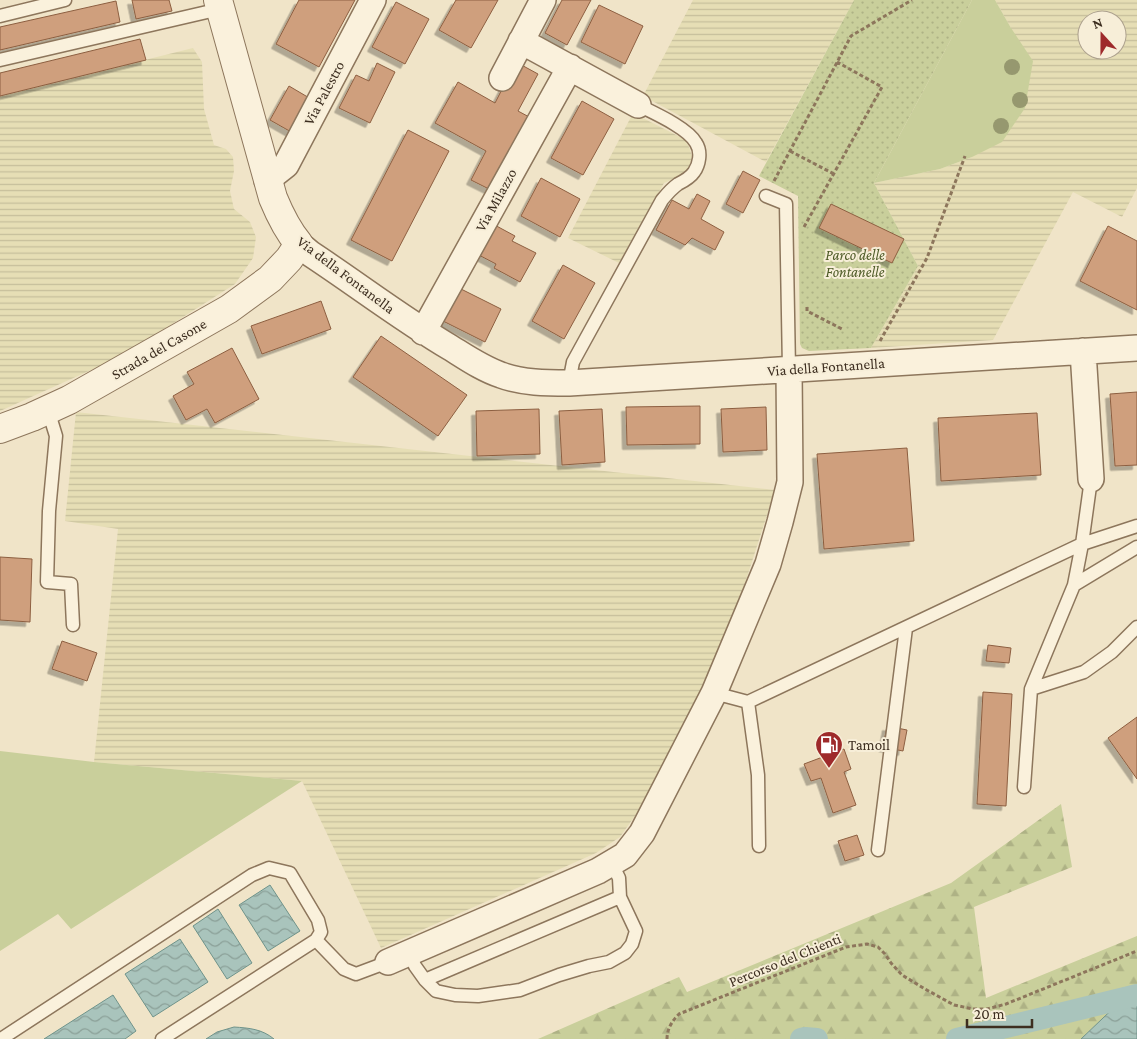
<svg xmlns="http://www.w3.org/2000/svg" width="1137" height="1039" viewBox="0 0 1137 1039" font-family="'Crimson Pro',serif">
	<defs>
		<pattern id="farmland-rules" width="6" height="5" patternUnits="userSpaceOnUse" patternTransform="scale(1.25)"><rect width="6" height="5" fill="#e6deb5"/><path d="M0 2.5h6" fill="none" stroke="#c6bf9b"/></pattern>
		<pattern id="forest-firs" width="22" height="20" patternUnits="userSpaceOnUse" patternTransform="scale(1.25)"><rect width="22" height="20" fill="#c9cf9b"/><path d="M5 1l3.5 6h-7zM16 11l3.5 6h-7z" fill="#aeb285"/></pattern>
		<pattern id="park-dots" width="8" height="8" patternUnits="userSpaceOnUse" patternTransform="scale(1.25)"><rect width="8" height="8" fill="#c9cf9b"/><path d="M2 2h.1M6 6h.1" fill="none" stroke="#aeb285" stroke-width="1.8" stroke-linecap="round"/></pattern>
		<pattern id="water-waves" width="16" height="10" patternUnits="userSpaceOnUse" patternTransform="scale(1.25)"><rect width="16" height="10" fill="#a9c4bc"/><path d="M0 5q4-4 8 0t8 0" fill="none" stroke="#8ba098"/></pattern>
		<filter id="shadow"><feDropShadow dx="-4.5" dy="4.5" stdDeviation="0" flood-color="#0004"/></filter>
	</defs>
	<rect width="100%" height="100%" fill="#f0e4c8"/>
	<path fill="url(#farmland-rules)" fill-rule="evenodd" d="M693,0H854L766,162L643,96Z
		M995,0H1137V188L1122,217L1073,192L993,340L871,348L918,266L874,183L940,169L972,157L1011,28ZM1087,20H1117V50H1087Z
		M193,48L202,62L204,109L214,145L226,149L233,157L234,171L230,191L234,209L250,222L256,237L253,258L235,284L120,357L0,411V96Z
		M633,113L684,139L689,147L692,156L689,168L678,177L664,183L619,263L568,238Z
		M76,412L775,490L728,636L642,806L620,837L596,853L381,948L302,781L94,762L118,529L65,521Z"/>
	<path fill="#c9cf9b" d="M972,0H995L1011,28L1033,61L1025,108L1002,142L972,157L940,169L874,183Z
		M0,751L94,762L302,781L71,929L58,914L0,951Z"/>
	<path fill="url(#forest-firs)" d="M1061,804L1072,867L974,907L986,998L1137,936V992L1123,999L1081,1039H538L679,977L687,992L951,883Z"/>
	<path fill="url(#park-dots)" d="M854,0H972L874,183L918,266L871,348L809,351L802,348L800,344L798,196L759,176Z"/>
	<path fill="url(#water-waves)" stroke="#6f938a" d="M270,885L300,931L268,951L239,905Z
		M218,909L252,963L227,979L193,926Z
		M180,939L208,982L153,1017L125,974Z
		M1137,992V1039H1081L1123,999Z
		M113,995L136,1031L125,1039H44Z
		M234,1027C249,1028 262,1029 274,1039H206L217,1032Z"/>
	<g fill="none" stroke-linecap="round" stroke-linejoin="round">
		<path stroke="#a9c4bc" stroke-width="22" d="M801,1039L805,1038L817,1039
			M957,1039L1137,995"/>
	</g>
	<path fill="#cf9f7d" stroke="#8d5f41" filter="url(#shadow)" d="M132,0H169L172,11L136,19Z
		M299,0H355L319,67L276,44Z
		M456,0H498L471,48L439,30Z
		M562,0H591L567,45L545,33Z
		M116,1L120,22L0,50V27Z
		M396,2L429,19L405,64L372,47Z
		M599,5L643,26L625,64L581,42Z
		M140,39L146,60L0,96V73Z
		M516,62L538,74L518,111L531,118L491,190L471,180L486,151L435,123L458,82L495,103Z
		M377,63L395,72L370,123L339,108L356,75L369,81Z
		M289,86L311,99L293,133L270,120Z
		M582,101L614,119L583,175L551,158Z
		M408,130L449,151L392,261L351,240Z
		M743,171L760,180L743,213L726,204Z
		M541,178L580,199L560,237L521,216Z
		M697,194L710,201L701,219L724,232L715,250L692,238L685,245L656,230L672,200L689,209Z
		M831,204L904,239L892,263L819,228Z
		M491,223L515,236L512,241L536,253L520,282L494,268L496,264L475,253Z
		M1108,226L1137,241V310L1080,281Z
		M563,265L595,283L564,339L532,321Z
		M455,286L501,309L485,342L439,319Z
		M321,301L331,329L262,354L251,326Z
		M381,336L467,395L438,436L353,377Z
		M232,348L259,399L215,423L207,409L186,420L173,396L194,384L187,372Z
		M1137,392V465L1115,466L1110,394Z
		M700,406V444L627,445L626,407Z
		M766,407L767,450L723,452L721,409Z
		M539,409L540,454L477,456L476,411Z
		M602,409L605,462L562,465L559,411Z
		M1037,413L1041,475L941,481L938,418Z
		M907,448L914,541L824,549L817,454Z
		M0,557L32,559L30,622L0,620Z
		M62,641L97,653L87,681L52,669Z
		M988,645L1011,648L1009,663L986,661Z
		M983,692L1012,694L1006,806L977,804Z
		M1137,717V779L1108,738Z
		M887,726L907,730L903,751L883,747Z
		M844,749L851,769L844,772L856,805L833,813L821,778L811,781L804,764Z
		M857,835L864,855L845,861L838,841Z"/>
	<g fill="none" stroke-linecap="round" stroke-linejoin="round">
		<defs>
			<path id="service" d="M0,16L65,0
				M0,60L220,9
				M766,196L786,204L789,369
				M569,383L573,362L662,200C667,194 671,189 678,184C684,181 690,178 694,172C699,165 702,152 696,143C688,128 654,113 638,105
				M48,410L56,436L49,511L47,582L71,584L73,625
				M1074,585L1137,547
				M1031,689L1084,672L1112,652L1137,627
				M714,693L748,702L1082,544L1137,526
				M748,702L758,775L759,846
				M1024,787L1031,689L1074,585L1082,544L1091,479
				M878,850L906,628
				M316,940L344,969L356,974L388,962
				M409,952L415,966L425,980L436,991L455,995L478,996L520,990L559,975L589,966L609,962L625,953L632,944L636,931L620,897L619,878L612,864
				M425,980L620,897
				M1,1039L252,875L269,868L290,873L318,920L321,932L316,940L162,1039"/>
			<path id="minor" d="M521,41L638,105
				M502,78L543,0
				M267,180L286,165L373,0
				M299,244L311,254C358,285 402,319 451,348C467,358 483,369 501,375C522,383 547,383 569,383L1137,348
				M423,332L570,67
				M1083,351L1091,479
				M388,962L598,871L625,855L642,833L714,693L768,564L780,522L790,482L789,369"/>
			<path id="tertiary" d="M0,429L32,417L69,400L229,309L270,279L289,259L299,244C287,230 280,215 273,198L218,0"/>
		</defs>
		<use href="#service" stroke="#8d765c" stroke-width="15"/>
		<use href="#minor" stroke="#8d765c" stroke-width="28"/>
		<use href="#tertiary" stroke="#8d765c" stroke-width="30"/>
		<path stroke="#8d765c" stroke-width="3" stroke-dasharray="4 2.5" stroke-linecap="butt" d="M790,151L834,174
			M774,181L851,36L912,0
			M804,227L882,87L837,62
			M807,307V311L842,329
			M880,341L927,258L965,156
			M667,1039C667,1029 672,1021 679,1014L846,947L867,944L878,947L885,954L891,963L902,975L925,989L954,1005L973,1009H987L1006,1004L1137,951"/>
		<use href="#service" stroke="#faf1dc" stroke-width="12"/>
		<use href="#minor" stroke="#faf1dc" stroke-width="25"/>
		<use href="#tertiary" stroke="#faf1dc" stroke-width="28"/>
	</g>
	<g fill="#96986f">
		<circle cx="1012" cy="67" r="8"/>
		<circle cx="1020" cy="100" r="8"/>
		<circle cx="1001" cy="126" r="8"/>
	</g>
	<defs>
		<symbol id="fuel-pin" viewBox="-11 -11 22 30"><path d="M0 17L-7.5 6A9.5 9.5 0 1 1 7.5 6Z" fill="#9e2a2b" stroke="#f7eed8"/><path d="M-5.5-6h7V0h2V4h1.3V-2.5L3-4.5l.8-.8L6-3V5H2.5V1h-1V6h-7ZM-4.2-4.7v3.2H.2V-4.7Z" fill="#fff"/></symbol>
	</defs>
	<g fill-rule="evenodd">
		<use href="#fuel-pin" x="813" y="729" width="32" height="43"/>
	</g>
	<g text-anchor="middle" stroke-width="4" stroke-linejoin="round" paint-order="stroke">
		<g font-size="15" fill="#3d2e20" stroke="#f7eed8">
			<text transform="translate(324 93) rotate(-62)" y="5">Via Palestro</text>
			<text transform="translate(496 200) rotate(-61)" y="5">Via Milazzo</text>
			<text transform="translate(346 275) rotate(37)" y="5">Via della Fontanella</text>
			<text transform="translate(159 349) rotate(-30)" y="5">Strada del Casone</text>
			<text transform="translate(826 367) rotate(-4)" y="5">Via della Fontanella</text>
			<text transform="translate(785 960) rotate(-22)" y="5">Percorso del Chienti</text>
		</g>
		<g font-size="15" font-style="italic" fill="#4d5a26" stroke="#f7eed8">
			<text x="855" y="260">Parco delle<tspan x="855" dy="17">Fontanelle</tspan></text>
		</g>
		<g font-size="15" fill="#3d2e20" stroke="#f7eed8" text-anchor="start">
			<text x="848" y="750">Tamoil</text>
		</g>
	</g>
	<g transform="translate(1102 35) rotate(339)"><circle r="24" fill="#f7eed8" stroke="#ada18e"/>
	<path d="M0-4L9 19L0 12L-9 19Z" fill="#9e2a2b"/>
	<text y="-8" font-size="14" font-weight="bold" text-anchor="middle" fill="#3d2e20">N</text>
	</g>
	<path d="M967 1019v8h65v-8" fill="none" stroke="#3d2e20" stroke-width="2.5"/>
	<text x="974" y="1019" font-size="15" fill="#3d2e20" stroke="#f7eed8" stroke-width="4" paint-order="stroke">20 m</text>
</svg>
